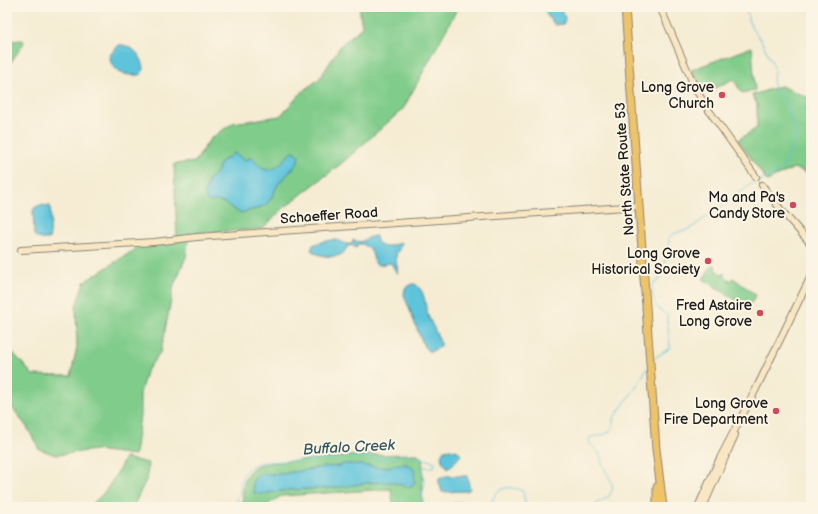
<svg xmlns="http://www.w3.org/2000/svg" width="818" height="514" viewBox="0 0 818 514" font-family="'Balsamiq Sans',sans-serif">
	<rect width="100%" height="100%" fill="#fcf5e5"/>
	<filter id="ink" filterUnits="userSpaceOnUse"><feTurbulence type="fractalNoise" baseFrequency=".025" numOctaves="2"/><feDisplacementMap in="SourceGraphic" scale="8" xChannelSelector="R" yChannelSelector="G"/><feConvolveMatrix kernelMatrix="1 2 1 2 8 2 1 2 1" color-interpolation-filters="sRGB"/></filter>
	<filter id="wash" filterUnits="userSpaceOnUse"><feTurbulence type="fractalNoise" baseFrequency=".012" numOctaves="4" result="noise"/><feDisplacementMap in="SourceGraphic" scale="16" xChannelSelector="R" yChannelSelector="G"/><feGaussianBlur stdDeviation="0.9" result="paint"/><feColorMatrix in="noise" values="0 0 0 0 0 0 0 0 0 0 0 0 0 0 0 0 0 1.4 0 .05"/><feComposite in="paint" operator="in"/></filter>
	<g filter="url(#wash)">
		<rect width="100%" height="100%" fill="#f5ecd3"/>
		<path fill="#80cc8a" stroke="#4e7453" d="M359,7H457L454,15L403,109L342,163L285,207L262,229L187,234L188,243L186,257L174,285L161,351L146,372L140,393V415L135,455L95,450L56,455L39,449L27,427L7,401V346L33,375L71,376L77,346L76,306L84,282L142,245L177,242L174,164L195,162L210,139L233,123L280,116L302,92L320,78L341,45L362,27Z
			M23,40L24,43L11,62L7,65V41Z
			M752,47L755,90L742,93L733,79L705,93L691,70Z
			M781,86L811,99V175L794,168L767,181L738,140L757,128V104L752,95Z
			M713,264L716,266L715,270L723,275L724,273L726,278L729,279L730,282L733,278L756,295L748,308L703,279Z
			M418,454L422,458L423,467L422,507H410L393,503L391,489L281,496L264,507H243C242,493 242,473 256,466C260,464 265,464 269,463L358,455Z
			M125,458L148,463L147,478L133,507H86C104,499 116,475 125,458Z"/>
		<path fill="#5dc4db" stroke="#3c707c" d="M545,7H561C562,14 568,17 563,24L555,25L547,15Z
			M119,45C132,44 143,57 144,69L140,75C124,76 110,73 110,55Z
			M292,151L296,152L299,156L297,164L278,184L272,197L266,205L256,209L241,213C228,208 224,198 209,202L206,200L205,193L209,179L217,172L221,161L228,158L232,154L235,153L244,160L251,158C256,161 259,166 264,169C274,174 287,157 292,151Z
			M40,205L50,206C51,210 51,236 49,239C44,239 38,240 34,235L33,211L34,208Z
			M375,236H376C376,241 379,245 384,247L401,243C401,248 397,251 396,256C395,263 399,268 397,274L391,263L378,265L375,263L371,250L363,244H358L356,248L352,245L348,246C346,249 344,252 342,254C334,259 317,256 311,250L313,245C317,243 332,239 336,240C343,241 343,245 352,244L353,240C365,245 364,237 375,236Z
			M413,284H415C427,292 424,306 429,318C433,326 437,335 441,344L440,347L432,351H428L424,347L404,295L405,288Z
			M450,449L458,451L461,455L452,465L448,468L442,461L441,456L444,450Z
			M342,464C357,463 371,468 386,467C395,466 406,460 413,468C415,474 416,481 412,487H408L391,482L367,483L334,488L289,490L261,494L254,493L253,487V480L257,476L262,474H282L323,467L340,466Z
			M445,476H467L470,489L467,491L442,492L439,482V479Z"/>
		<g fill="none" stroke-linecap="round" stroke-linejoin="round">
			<path stroke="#5dc4db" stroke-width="1" d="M653,361L656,357L670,348L667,315C653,306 653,301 652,285L661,278L663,267L670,248L668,238L675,233L690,229L753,183L768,178L783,168L796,135L786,105L773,85L774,66L761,40L752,29L748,19L747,7
				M233,507C247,490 232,468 263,462L328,459L349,456L376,459L391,458L407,454L435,462L434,467H422C422,472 423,475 424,480C427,493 416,492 426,507
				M448,507C455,501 461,499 467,507
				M491,507C493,488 507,484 523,491L525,503L530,507
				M542,507H548
				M593,507C597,501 604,501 609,496C618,485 606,474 602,464C601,461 601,458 600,455C597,449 590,447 589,440L591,437L606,434L613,429V419L636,387L647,368"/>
		</g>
	</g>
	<g filter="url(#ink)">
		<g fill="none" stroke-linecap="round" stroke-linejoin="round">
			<defs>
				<path id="secondary" d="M660,7L696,90L710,112L756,177
					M762,185L781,210L811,244
					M21,250L154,242L197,237L639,206
					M698,507L720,458L755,391L811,276
					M703,507L735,435"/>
				<path id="primary" d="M625,7L656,449L663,507
					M657,487V507"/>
			</defs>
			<use href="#secondary" stroke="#888478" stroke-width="8"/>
			<use href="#primary" stroke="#888478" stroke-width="9"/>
			<use href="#secondary" stroke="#f9e7c3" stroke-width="6"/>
			<use href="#primary" stroke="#efc469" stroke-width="7"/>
		</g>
	</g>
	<g fill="#d1495b" stroke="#fcf5e5" stroke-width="1.5">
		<circle cx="722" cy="95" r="4"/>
		<circle cx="793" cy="205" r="4"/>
		<circle cx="708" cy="261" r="4"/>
		<circle cx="760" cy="313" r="4"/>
		<circle cx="776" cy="411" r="4"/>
	</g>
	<g text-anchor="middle" stroke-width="4" stroke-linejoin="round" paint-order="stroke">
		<g font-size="14" fill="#1c1c1c" stroke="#fcf5e5" text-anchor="end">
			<text x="714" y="92">Long Grove<tspan x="714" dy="16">Church</tspan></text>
			<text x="785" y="202">Ma and Pa's<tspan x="785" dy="16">Candy Store</tspan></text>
			<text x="700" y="258">Long Grove<tspan x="700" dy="16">Historical Society</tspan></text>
			<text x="752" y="310">Fred Astaire<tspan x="752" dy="16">Long Grove</tspan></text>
			<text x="768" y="408">Long Grove<tspan x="768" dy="16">Fire Department</tspan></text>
		</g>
		<g font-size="14" fill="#1c1c1c" stroke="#fcf5e5">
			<text transform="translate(624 169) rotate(-94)" y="5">North State Route 53</text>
			<text transform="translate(329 215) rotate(-4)" y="5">Schaeffer Road</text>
		</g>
		<g font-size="15" font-style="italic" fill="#33575f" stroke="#fcf5e5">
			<text transform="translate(349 447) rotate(-3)" y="5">Buffalo Creek</text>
		</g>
	</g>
	<rect width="818" height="514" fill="none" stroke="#fcf5e5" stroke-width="24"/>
</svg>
